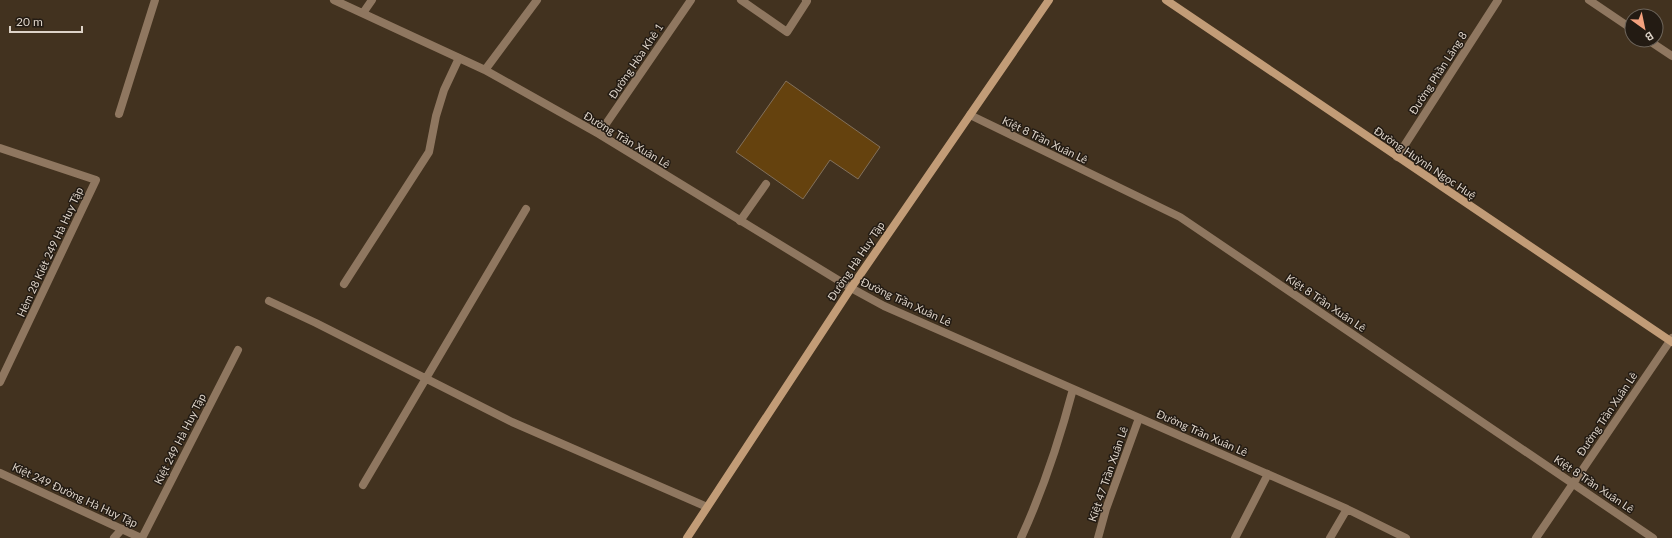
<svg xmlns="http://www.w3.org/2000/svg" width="1672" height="538" viewBox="0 0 1672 538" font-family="Lato,sans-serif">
	<rect width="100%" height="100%" fill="#42321f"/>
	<path fill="#65420e" stroke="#82705b" d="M786,81L880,147L858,179L830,160L803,199L736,152Z"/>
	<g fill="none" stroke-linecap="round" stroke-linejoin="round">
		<path stroke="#8f7760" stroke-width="8" d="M119,114L155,0
			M0,148L96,180L0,382
			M740,221L766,184
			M344,284L429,152L436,116L444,90L459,58
			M269,301L316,323L512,422L707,507
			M363,485L526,209
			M114,538L122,529
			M142,538L238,350
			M1098,538L1106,509L1139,418"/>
		<path stroke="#8f7760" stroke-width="8" d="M334,0L485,70L599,134L851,288L884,306L1347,509L1406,538
			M741,0L787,32L807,1L806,0
			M1589,0L1632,29
			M363,13L372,0
			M1648,40L1672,56
			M485,70L537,0
			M970,115L1180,217L1653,538
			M599,134L691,0
			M1397,157L1498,0
			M0,473L141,538
			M1021,538C1044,488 1059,442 1073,389
			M1235,538L1268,474
			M1330,538L1347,509
			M1536,538L1672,338"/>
		<path stroke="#c29c77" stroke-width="8" d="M1166,0L1672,342
			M687,538L851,288L1049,0"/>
	</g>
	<g text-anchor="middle" stroke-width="3" stroke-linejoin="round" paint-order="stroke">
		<g font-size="11" fill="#ddd3c8" stroke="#231b13">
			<text transform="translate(636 61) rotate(-56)" y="4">Đường Hòa Khê 1</text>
			<text transform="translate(1438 73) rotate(-57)" y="4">Đường Phần Lăng 8</text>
			<text transform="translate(627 140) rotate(31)" y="4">Đường Trần Xuân Lê</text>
			<text transform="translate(1045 140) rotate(26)" y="4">Kiệt 8 Trần Xuân Lê</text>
			<text transform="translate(1425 163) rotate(34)" y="4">Đường Huỳnh Ngọc Huệ</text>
			<text transform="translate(50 252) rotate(-65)" y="4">Hẻm 28 Kiêt 249 Hà Huy Tập</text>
			<text transform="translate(856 261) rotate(-56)" y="4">Đường Hà Huy Tập</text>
			<text transform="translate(906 302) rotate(25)" y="4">Đường Trần Xuân Lê</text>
			<text transform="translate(1326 303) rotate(34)" y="4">Kiệt 8 Trần Xuân Lê</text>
			<text transform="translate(1607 414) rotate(-56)" y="4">Đường Trần Xuân Lê</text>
			<text transform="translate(1202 433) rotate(24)" y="4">Đường Trần Xuân Lê</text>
			<text transform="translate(180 439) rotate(-63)" y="4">Kiệt 249 Hà Huy Tập</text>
			<text transform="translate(1108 474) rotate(-71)" y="4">Kiệt 47 Trần Xuân Lê</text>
			<text transform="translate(1594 484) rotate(34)" y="4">Kiệt 8 Trần Xuân Lê</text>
			<text transform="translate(75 495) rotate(25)" y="4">Kiệt 249 Đường Hà Huy Tập</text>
		</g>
	</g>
	<g transform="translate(1644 28) rotate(147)"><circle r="19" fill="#231b13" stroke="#6d655b"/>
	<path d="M0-3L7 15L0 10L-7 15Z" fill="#f2a17e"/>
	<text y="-6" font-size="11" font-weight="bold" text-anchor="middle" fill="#ddd3c8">B</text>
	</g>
	<path d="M10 26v6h72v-6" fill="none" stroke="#ddd3c8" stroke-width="2"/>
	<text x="16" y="26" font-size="12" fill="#ddd3c8" stroke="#231b13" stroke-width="3" paint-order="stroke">20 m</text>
</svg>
